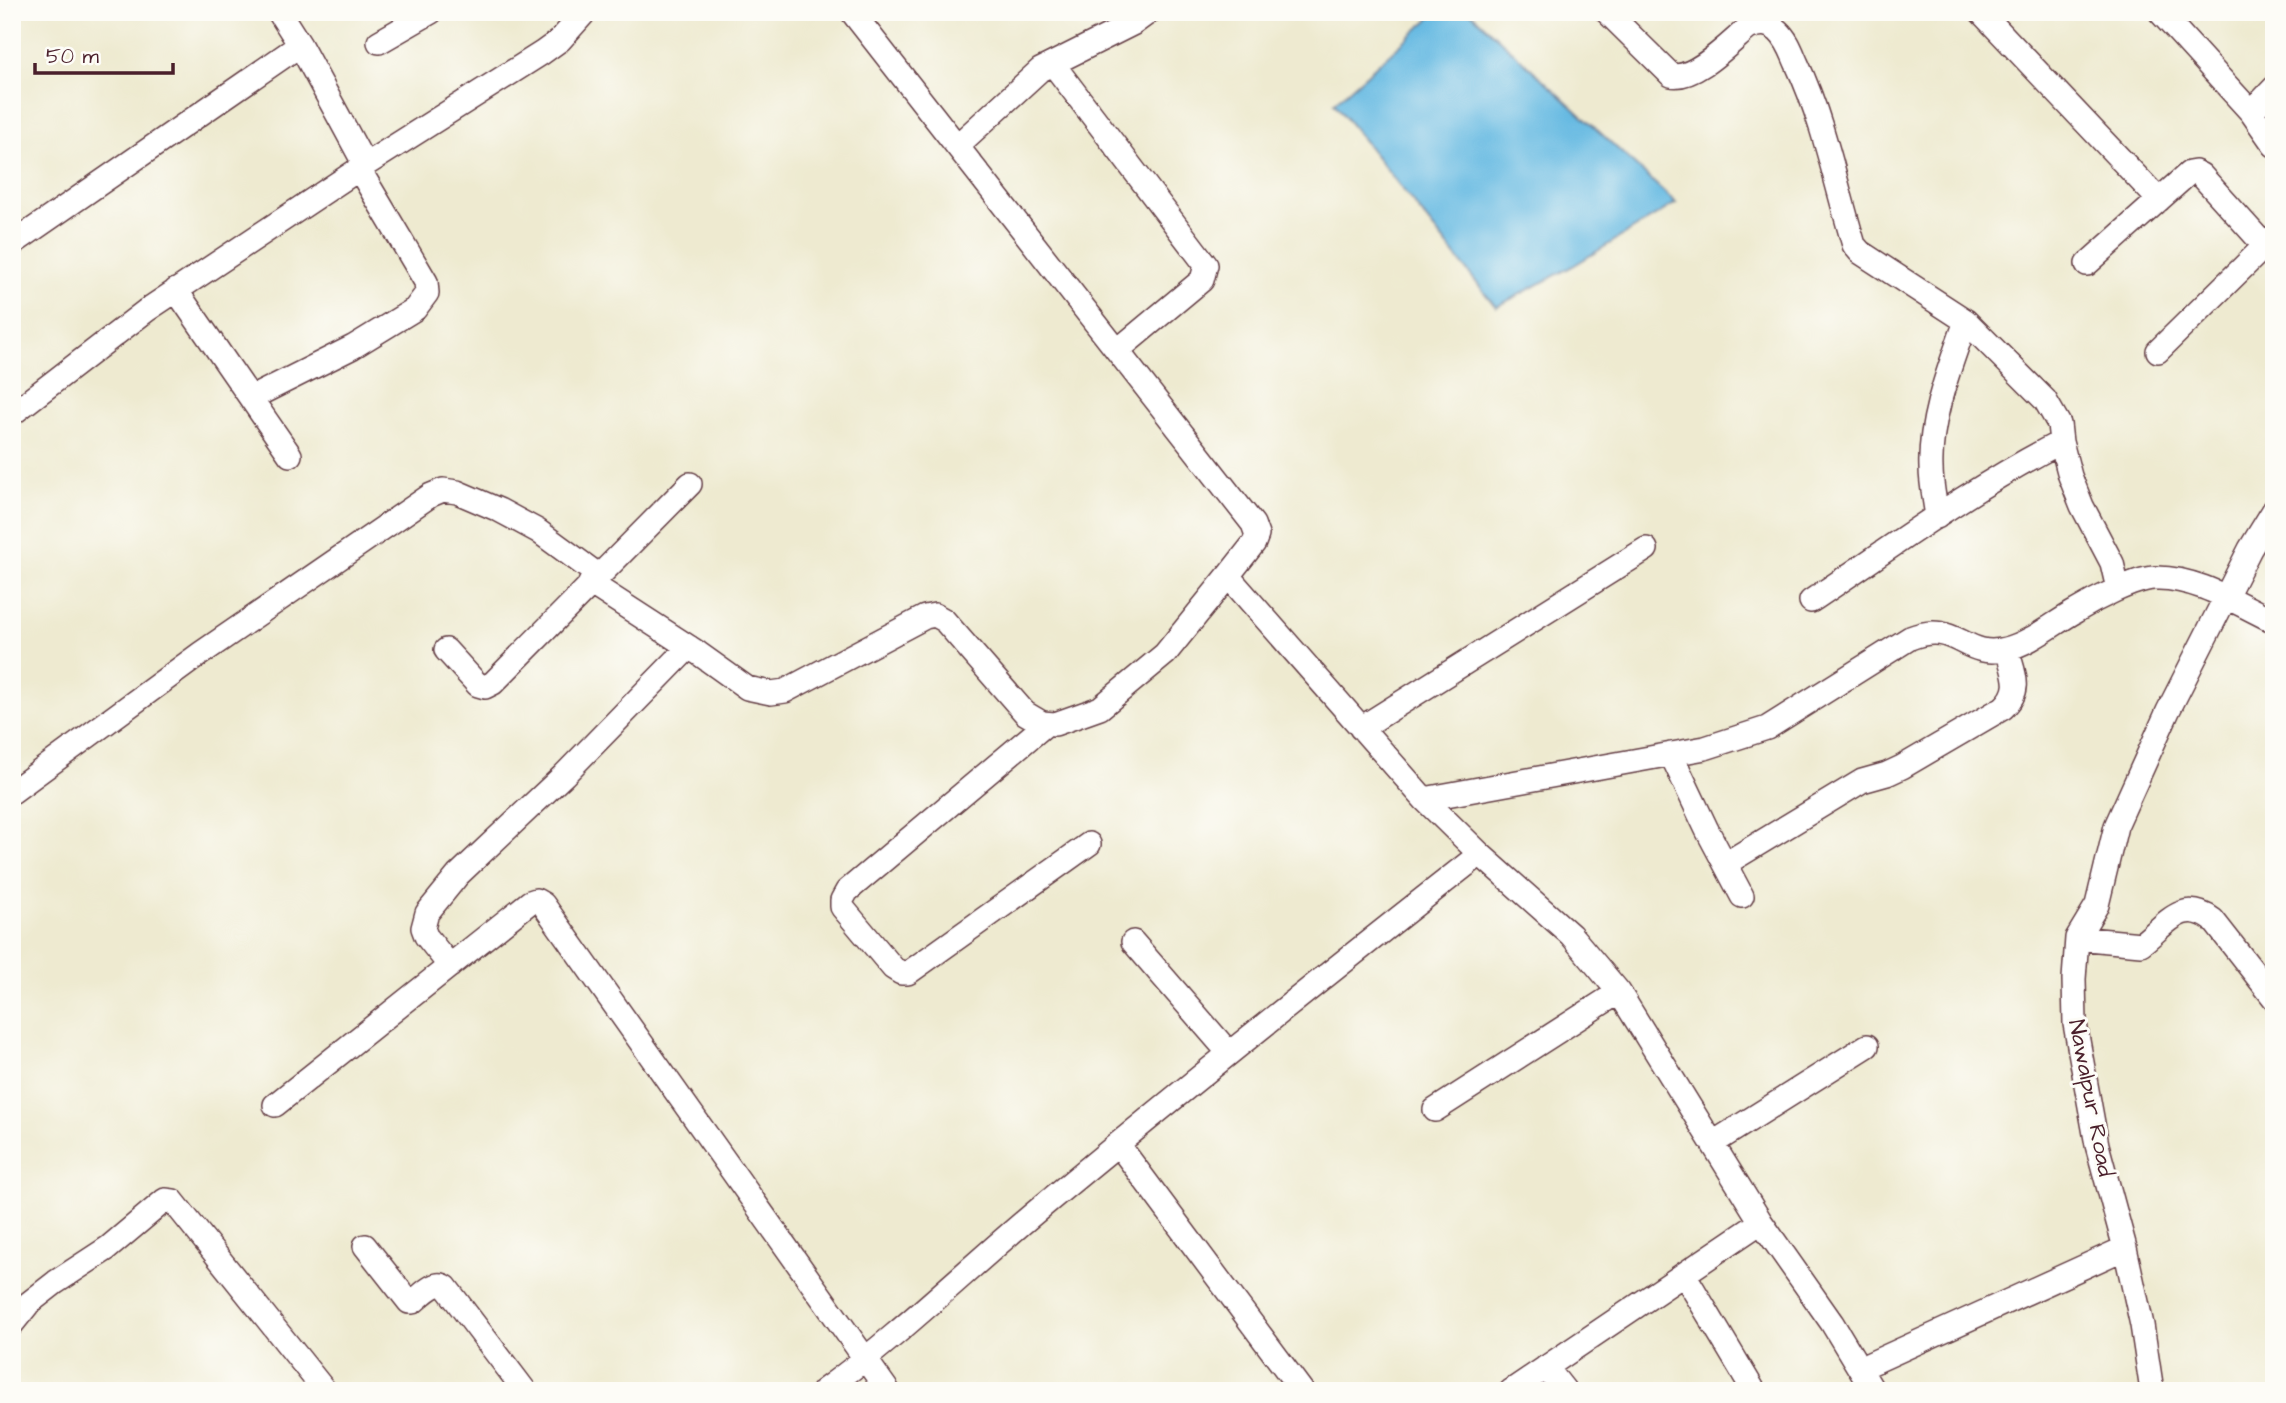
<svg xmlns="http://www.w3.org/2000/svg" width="2286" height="1403" viewBox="0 0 2286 1403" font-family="'Architects Daughter',sans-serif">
	<rect width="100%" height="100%" fill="#fdfcf7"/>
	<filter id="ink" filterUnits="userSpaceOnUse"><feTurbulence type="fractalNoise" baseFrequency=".0143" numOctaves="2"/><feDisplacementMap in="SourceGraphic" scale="14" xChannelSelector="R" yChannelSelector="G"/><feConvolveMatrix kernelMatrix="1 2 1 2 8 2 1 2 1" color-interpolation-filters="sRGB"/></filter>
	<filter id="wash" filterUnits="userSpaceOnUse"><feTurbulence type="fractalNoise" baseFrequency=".00686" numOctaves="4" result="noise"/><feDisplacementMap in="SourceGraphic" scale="28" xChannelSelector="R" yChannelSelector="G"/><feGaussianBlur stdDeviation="1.57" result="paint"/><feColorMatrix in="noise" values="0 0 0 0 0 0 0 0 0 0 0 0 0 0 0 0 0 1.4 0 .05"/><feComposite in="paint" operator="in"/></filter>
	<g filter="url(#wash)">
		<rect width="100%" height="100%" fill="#eeead0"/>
		<path fill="#66bae2" stroke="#586c86" stroke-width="2" d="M1437,12H1470L1676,203L1573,266L1496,307L1334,103Z"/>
	</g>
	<g filter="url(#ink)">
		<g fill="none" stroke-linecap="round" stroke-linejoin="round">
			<defs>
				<path id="minor" d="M279,12L300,45L365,165
					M852,12L1253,524L1257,535L1254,543L1228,576
					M1607,12L1671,75C1694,81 1731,42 1748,28C1760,23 1769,23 1778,31C1788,40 1792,53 1797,64C1824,122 1836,185 1854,245L1860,252L1966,321L2045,400L2059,424L2061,442L2070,476L2082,506L2112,563L2118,589
					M1981,12L2159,200
					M2160,12L2251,112L2274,145
					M379,42L431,12
					M1053,64L1206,265L1202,280L1118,350
					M2251,112L2274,88
					M957,146L1040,70L1134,23L1149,12
					M12,244L300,45
					M2087,264L2189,173L2195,172L2201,175L2265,246
					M176,290L290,455
					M2158,351L2274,237
					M251,398L353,347L415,309L427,293L426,282L359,169
					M12,414L147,310L365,165L542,53L560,40L585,12
					M1937,517C1935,501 1931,484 1931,468C1929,418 1950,367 1966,321
					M590,583L698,653L747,688L771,693L785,691L925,617L935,615L944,620L1025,713L1042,723L1055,724L1100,708L1165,654L1228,576L1424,799L1705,748L1767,728L1910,638C1957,619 1963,660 2006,649C2031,643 2054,623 2076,611C2094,600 2134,579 2154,578C2195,576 2238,604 2274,621
					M1811,601C1893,546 1973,487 2061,442
					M446,650L478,685L485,687L493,683L690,484
					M1046,724L847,891L842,900V907L893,968L901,973H908L1089,844
					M1361,728L1646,549
					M1671,754L1707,830L1742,896
					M12,792L200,654L431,495L443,490L457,492L499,510L538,531L598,575
					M1424,799L1480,854L1571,935L1619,992L1761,1222L1832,1323L1873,1391
					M1725,864L1862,781L1887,774L1902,767L2003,708C2024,689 2013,673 2007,649
					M2077,938L2141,944C2166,925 2182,897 2213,920L2274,998
					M1133,942L1229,1053
					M450,966L426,936L423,928L427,913L458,875L564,775L689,647
					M275,1105L530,902L536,900L543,904L888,1391
					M1435,1110L1619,992
					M1713,1143L1867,1046
					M1118,1144L1302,1391
					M365,1246L409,1302H413C422,1295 435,1279 446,1287L525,1391
					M1684,1274L1754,1391
					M12,1324L29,1303L56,1282L108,1248L165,1200L173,1201L325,1391
					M1546,1367L1565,1391
					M1861,1368L2125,1248
					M823,1391C899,1336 966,1270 1038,1210C1183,1089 1331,971 1480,854
					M1511,1391L1761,1222
					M2152,1391L2142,1325L2125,1248L2097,1145L2075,1024L2074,979L2077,938L2097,905L2116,826L2168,711L2250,549L2274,510"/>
			</defs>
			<use href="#minor" stroke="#633d44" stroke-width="26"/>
			<use href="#minor" stroke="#fff" stroke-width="23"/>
		</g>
	</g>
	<g text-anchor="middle" stroke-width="6" stroke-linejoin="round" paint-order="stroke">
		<g font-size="23" fill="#4a1f2b" stroke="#fdfcf7">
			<text transform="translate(2092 1098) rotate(79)" y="8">Nawalpur Road</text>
		</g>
	</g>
	<rect width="2286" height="1403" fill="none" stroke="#fdfcf7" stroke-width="42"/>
	<path d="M35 63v10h138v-10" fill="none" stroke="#4a1f2b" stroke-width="3.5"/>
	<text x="46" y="63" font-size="21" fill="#4a1f2b" stroke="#fdfcf7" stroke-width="5" paint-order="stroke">50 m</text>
</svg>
